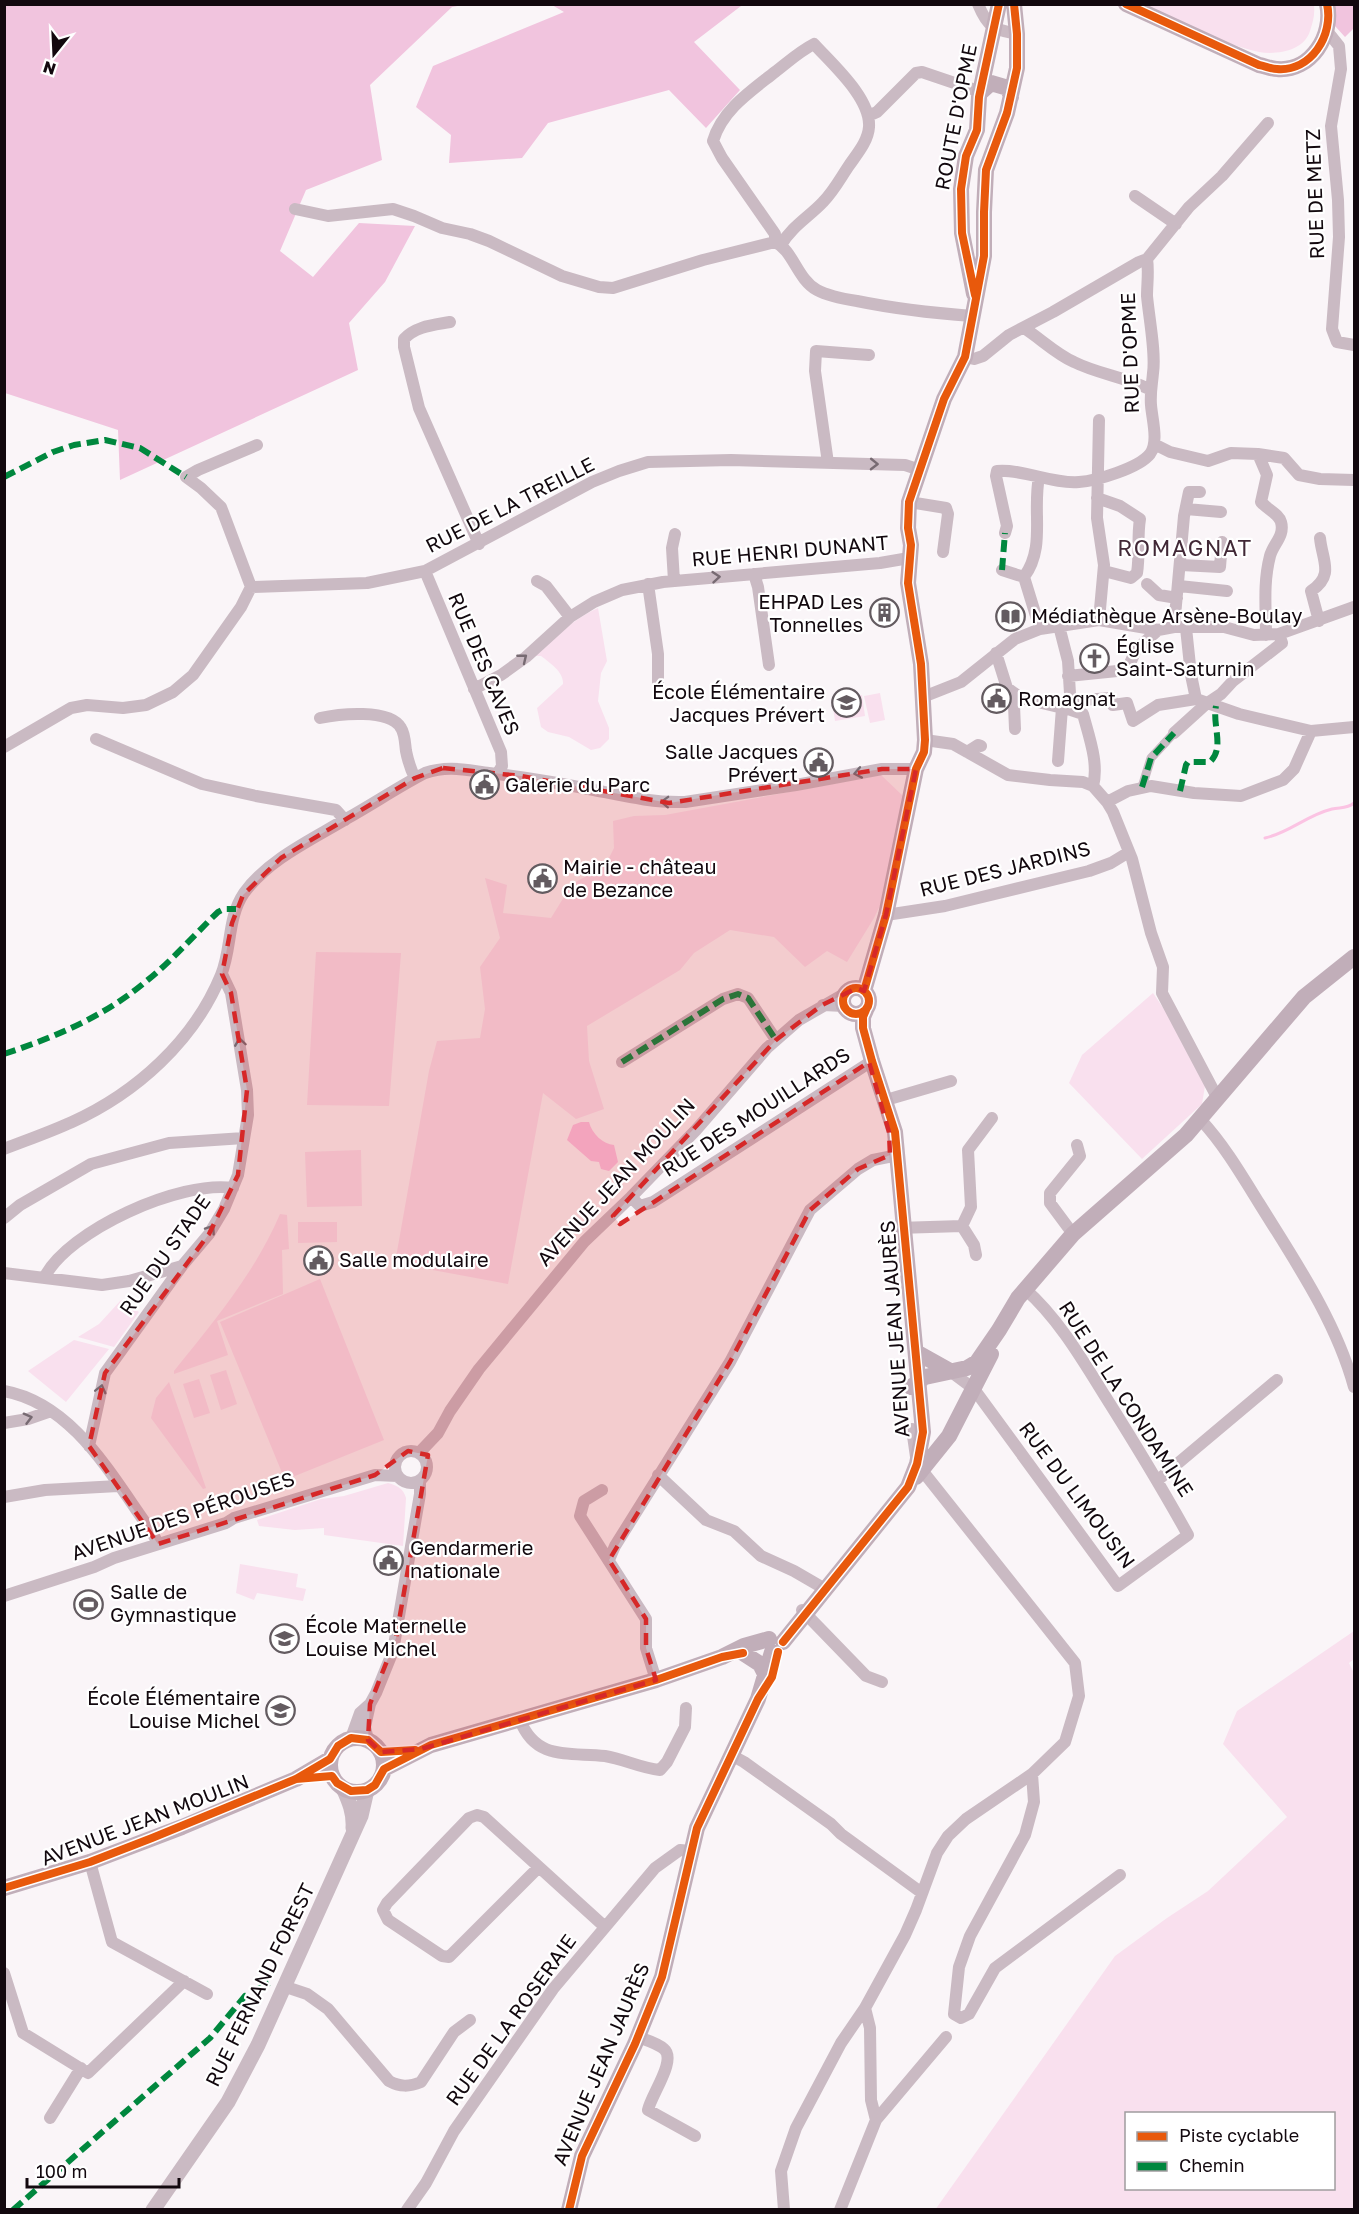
<svg xmlns="http://www.w3.org/2000/svg" width="1359" height="2214" viewBox="0 0 1359 2214" font-family="'Golos Text',sans-serif">
	<rect width="100%" height="100%" fill="#faf5f8"/>
	<path fill="#f9e0ee" fill-rule="evenodd" d="M1144,5H1314C1315,15 1313,22 1310,31C1304,51 1277,55 1259,52C1221,44 1180,20 1144,5Z
		M598,608L607,661L601,673L598,701L609,728V739L600,748L591,750L569,737L548,732L541,727L537,708L563,684C564,672 550,663 541,656H535C555,638 574,618 598,608Z
		M880,693L885,720L870,723L864,696Z
		M862,695L865,716L835,721L832,700Z
		M881,775L903,796L885,895L874,918L847,962L827,951L805,967L774,937L730,930L694,953L680,970L587,1026L589,1061L604,1109L576,1119L543,1093L508,1284L395,1263L429,1071L437,1041L480,1038L485,1009L480,967L500,938L485,878L507,885L503,913L551,918L572,884L605,866L614,848L613,821L634,816L665,815Z
		M316,952L401,953L389,1106L307,1105Z
		M1153,993L1168,1015L1205,1086L1202,1104L1142,1159L1069,1083L1082,1055Z
		M361,1150L362,1206L307,1207L305,1152Z
		M280,1214L287,1215L289,1249L282,1250L283,1294L217,1321L228,1355L174,1374V1371C214,1321 255,1273 280,1214Z
		M298,1222H337V1242L298,1243Z
		M320,1279L384,1440L285,1480L220,1322Z
		M121,1300L139,1312L114,1347L78,1337L99,1324Z
		M74,1340L109,1349L66,1402L28,1371Z
		M226,1370L237,1404L221,1410L210,1375Z
		M199,1379L210,1413L194,1418L183,1384Z
		M169,1382L206,1488L203,1489L151,1418L156,1398Z
		M388,1483C398,1486 403,1488 406,1498L403,1546L324,1535V1528L295,1530L259,1526L257,1520L321,1499L344,1496Z
		M240,1564L298,1574L296,1587L306,1589L303,1601L257,1593L254,1600L236,1593Z
		M1354,1631V1659L1349,1663L1354,1673V2209L935,2210L1115,1956L1167,1918L1208,1891L1287,1817L1223,1744L1237,1711ZM1126,2114H1334V2188H1126Z"/>
	<path fill="#f1c4de" d="M739,4L741,6L694,42L740,90L706,128L669,90L548,123L522,158L449,163L451,135L416,107L433,66L564,12L552,5Z
		M5,5H463L452,7L370,85L382,160L306,190L280,251L313,277L359,223L415,226L385,282L349,323L358,370L120,480L118,430L5,393Z
		M1334,5H1354V28L1345,37L1335,26Z"/>
	<path fill="#fbc3e3" d="M581,1122H589C592,1134 603,1144 614,1145L618,1162L609,1171L601,1169L599,1162L591,1161L567,1140L573,1125Z"/>
	<g fill="none" stroke-linecap="round" stroke-linejoin="round">
		<path stroke="#fbc3e3" stroke-width="3" d="M1265,838C1289,833 1307,815 1332,809C1340,807 1347,809 1354,803"/>
		<path stroke="#cabac3" stroke-width="9" d="M1142,787L1151,758L1174,733"/>
		<path stroke="#cabac3" stroke-width="12" d="M978,4C988,28 993,29 1017,34
			M1327,31L1339,46L1341,69L1331,126L1338,200L1339,237L1332,329L1337,342L1354,345
			M868,116L877,112L916,73L922,72L981,92
			M1135,196L1176,224
			M295,209L328,216L393,209L414,216L442,228L470,234L489,241L562,276L599,287L613,288L703,260L775,242C793,250 797,279 817,290C828,296 844,299 857,301C896,309 932,313 972,316
			M775,242V234L722,158L713,141C722,110 751,91 775,72C788,62 800,51 814,44C832,64 871,98 869,127C868,142 856,155 848,167C840,179 833,192 823,202C810,216 791,227 781,245
			M450,322C434,325 416,326 404,339V347L419,408L479,544
			M1024,328C1041,339 1056,354 1074,362C1098,374 1125,377 1149,389
			M965,357L974,359L983,356L1009,335L1053,312L1139,262L1147,259L1189,207L1222,176L1268,123
			M1099,420L1097,518L1104,565L1099,620
			M1154,444L1170,452L1208,461L1231,453L1258,454L1284,458L1299,475L1320,479L1354,480
			M1258,454L1267,475L1261,502C1267,509 1279,514 1281,522C1285,536 1273,544 1270,556C1263,583 1266,608 1266,635
			M828,463L815,371L816,351L869,355
			M1097,498L1120,506L1140,519C1137,537 1140,554 1137,573L1131,578L1104,571
			M909,502L946,508L948,514L943,552
			M1186,509L1221,512
			M1005,533L1007,526L996,476L997,471C1025,469 1051,484 1079,482C1096,481 1139,468 1150,454C1159,442 1152,419 1151,405C1150,393 1152,385 1153,373C1156,353 1149,318 1147,296C1147,284 1149,271 1147,259
			M1181,565L1220,567L1222,542
			M1002,570L1024,577
			M425,571L501,752L502,766L498,773
			M754,574L758,587L769,665
			M1024,577C1046,547 1032,512 1039,477
			M1024,577L1040,629
			M537,581L546,586L570,617
			M674,581L672,548L675,534
			M648,584L658,654V690
			M1147,584L1159,595L1177,598
			M1179,586L1227,591
			M251,587L221,507L201,488L186,477L198,470L257,445
			M1319,621L1311,591C1335,575 1322,560 1320,538
			M1059,626L1068,661L1071,710L1083,714C1089,737 1099,763 1093,786
			M1174,627L1184,516L1189,492H1200
			M1186,628L1191,675L1196,699L1239,714L1311,731L1354,727
			M996,653L1007,688L1021,698L1071,710
			M1068,676L1127,670L1136,650L1158,630
			M474,689L501,675L526,657L570,617L594,602L622,590L663,582L880,563L909,558
			M923,697L961,682L1015,639L1040,629L1099,620L1158,630L1174,627H1224L1254,635L1279,634L1354,607
			M1070,701L1111,698L1113,705L1127,703L1133,721L1158,705L1196,699
			M320,718C338,714 390,708 401,728C405,734 405,744 406,751C408,761 411,770 415,778
			M1015,729L1014,705L1018,696
			M1174,733L1206,704L1221,694L1233,681L1282,643L1279,634
			M96,739L202,784L256,796L336,810L345,820
			M925,740L953,744L1008,775L1050,780L1083,782L1093,786L1107,802L1113,812L1132,859L1151,933L1163,967L1162,993L1218,1099
			M4,747L71,708L87,705L123,708L146,705L173,692L193,675L241,607L251,587L367,583L425,571L592,482L619,471L648,462L731,460L905,465L920,470
			M967,752L978,745L981,746
			M1058,761L1062,708
			M1107,802L1128,791L1151,786L1194,793L1241,796L1283,780L1294,769L1311,731
			M886,915L945,906L1089,871L1111,863L1129,852
			M823,1005L844,1006
			M622,1062L723,999L738,994L748,998L776,1040
			M886,1100L951,1081
			M1201,1120C1224,1145 1241,1174 1259,1203C1295,1261 1336,1321 1354,1387
			M4,1149C27,1140 50,1132 72,1122C136,1093 194,1041 221,975C232,949 227,918 244,893C269,859 311,840 346,819C373,804 398,787 425,773C448,765 466,770 489,773C524,777 559,783 594,790C624,796 653,803 685,802L796,785L882,769H916
			M631,1197L640,1206L653,1202L872,1061
			M4,1218L20,1205L91,1164L169,1143L244,1138
			M962,1226L974,1245L976,1255
			M898,1228L962,1226L971,1207L968,1150L992,1118
			M1073,1234L1050,1203V1193L1080,1156L1077,1145
			M4,1273L102,1285L129,1281L182,1266
			M44,1278C68,1230 181,1180 233,1188
			M950,1371L974,1389L1118,1586L1188,1535C1162,1488 1134,1442 1105,1396C1082,1359 1058,1318 1025,1289
			M4,1391C75,1404 113,1479 152,1532L158,1544
			M4,1423L28,1419L51,1411
			M89,1446L105,1373L182,1266L209,1234L224,1209L238,1175L248,1115L247,1090L231,993L222,974
			M395 1467a16 16 0 1 1 32 0a16 16 0 1 1-32 0Z
			M419,1453L438,1433L450,1411L479,1369L584,1242L631,1197L696,1130L767,1048L799,1020L846,993
			M658,1475L706,1520L734,1531L761,1556L794,1571L825,1589
			M1158,1480L1277,1380
			M602,1490L584,1501L580,1516L646,1619V1648L656,1680
			M4,1497L45,1490L118,1486
			M609,1560L615,1546L730,1362L810,1210L858,1169L873,1160L898,1155
			M4,1596L94,1567L114,1558L226,1523L234,1518L375,1475L398,1476
			M802,1610L866,1676L882,1682
			M520,1720C536,1761 569,1752 605,1756C624,1759 640,1768 660,1770L667,1762L685,1727L686,1708
			M351,1738L360,1713L370,1704L376,1693L393,1651L420,1494V1480
			M368,1740L365,1727L370,1704
			M731,1755L744,1762L831,1824L841,1834L922,1893
			M1032,1774L1034,1802L1025,1835L970,1936L959,1967L954,2014L961,2018L969,2014L995,1968L1120,1875
			M90,1862L112,1942L207,1994
			M539,1867L449,1957L442,1956L388,1920L383,1910L387,1903L469,1818L477,1815L484,1817L605,1927
			M4,1973L23,2033L88,2073L184,1981
			M286,1987L307,1994L328,2009L389,2081C400,2087 409,2087 421,2082L454,2032L470,2020
			M638,2037C646,2040 657,2043 664,2049C677,2060 651,2095 648,2110L695,2136
			M50,2118L81,2068
			M876,2120L946,2037
			M407,2210L426,2183L454,2131L553,1989L655,1868L680,1850L690,1851
			M784,2210L781,2171L796,2128L841,2043L865,2008L905,1935L916,1910L937,1853L948,1836L966,1819L1032,1774L1065,1742L1079,1696L1075,1663L917,1464L912,1429
			M840,2210L876,2120L871,2100L870,2028L865,2008"/>
		<path stroke="#cabac3" stroke-width="15" d="M343,1788C349,1801 354,1813 353,1828
			M153,2210L228,2102L258,2045L361,1816L367,1790"/>
		<path stroke="#c1aeb9" stroke-width="16" d="M1126,4L1259,65C1265,66 1271,69 1277,69C1311,72 1334,35 1327,4
			M981,92L991,83L1008,88L1011,97
			M974,294L962,233L961,189L966,156L977,130L979,97L999,4
			M843 1001a13 13 0 1 1 26 0a13 13 0 1 1-26 0Z
			M864,991L886,915L916,769L924,752L925,740L921,664L908,583L911,545L908,528L909,502L944,399L965,357L984,256V212L986,170L1007,113L1017,68V34L1014,4
			M916,1352L950,1371
			M911,1387L925,1377L967,1368L977,1362L999,1330L1018,1298L1073,1234L1186,1135L1304,997L1354,957
			M916,1477L949,1436L991,1354
			M783,1642L908,1487L917,1464L923,1432L895,1132L872,1061L863,1028V1017L866,1010
			M743,1653L760,1664L766,1676
			M330 1765a27 27 0 1 1 54 0a27 27 0 1 1-54 0Z
			M384,1769L431,1745L656,1680L722,1657L744,1646L769,1639
			M4,1888L90,1862L182,1827L296,1779L330,1759
			M569,2210L582,2156L635,2044L662,1977L697,1828L758,1699L772,1652"/>
		<path stroke="#00873e" stroke-width="6" stroke-dasharray="12 6" stroke-linecap="butt" d="M4,477L53,452L74,445L105,440L140,448L186,477
			M1002,570L1005,533
			M1142,787L1151,758L1174,733
			M1180,791L1186,765L1188,762H1210C1225,748 1212,725 1216,706
			M4,1054C55,1037 103,1017 144,983C171,962 193,936 218,912L224,909H236
			M622,1062L723,999L738,994L748,998L776,1040
			M13,2210L210,2038L245,1996L269,1983"/>
		<defs>
			<path id="cycleway" d="M1126,4L1259,65C1265,66 1271,69 1277,69C1311,72 1334,35 1327,4
				M975,295L962,233L961,189L966,156L977,130L979,97L999,4
				M843 1001a13 13 0 1 1 26 0a13 13 0 1 1-26 0Z
				M864,991L886,915L916,769L924,752L925,740L921,664L908,583L911,545L908,528L909,502L944,399L965,357L984,256V212L986,170L1007,113L1017,68V34L1014,4
				M783,1642L908,1487L917,1464L923,1432L895,1132L872,1061L863,1028V1017L866,1010
				M296,1779L332,1776L337,1783L351,1791L367,1790L375,1785L384,1769L431,1745L656,1680L722,1657L743,1653
				M4,1888L90,1862L152,1838L296,1779L330,1759L338,1746L351,1738L368,1740L381,1752L415,1750
				M569,2210L582,2156L635,2044L662,1977L697,1828L758,1699L772,1677L778,1652"/>
		</defs>
		<use href="#cycleway" stroke="#fff" stroke-width="11"/>
		<use href="#cycleway" stroke="#e8590c" stroke-width="8"/>
	</g>
	<defs><path id="oneway-chevron" d="M-2-3.5L2.5 0L-2 3.5" fill="none" stroke-width="1.6" stroke-linecap="round" stroke-linejoin="round" transform="scale(1.5)"/></defs>
	<g stroke="#776a72">
		<use href="#oneway-chevron" transform="translate(874 464) rotate(1)"/>
		<use href="#oneway-chevron" transform="translate(716 577) rotate(-5)"/>
		<use href="#oneway-chevron" transform="translate(523 658) rotate(-39)"/>
		<use href="#oneway-chevron" transform="translate(858 773) rotate(169)"/>
		<use href="#oneway-chevron" transform="translate(665 802) rotate(-178)"/>
		<use href="#oneway-chevron" transform="translate(240 1042) rotate(-98)"/>
		<use href="#oneway-chevron" transform="translate(211 1229) rotate(-56)"/>
		<use href="#oneway-chevron" transform="translate(101 1389) rotate(-76)"/>
		<use href="#oneway-chevron" transform="translate(28 1418) rotate(-15)"/>
	</g>
	<path fill="#d62828" fill-opacity="0.2" stroke="#d62828" stroke-width="4.5" stroke-dasharray="12 8" stroke-linejoin="round" d="M443,768L521,776L669,803L882,769H916L886,915L864,991L857,988L822,1005L776,1040L613,1216L620,1224L869,1062L889,1132L890,1155L858,1169L810,1210L730,1362L609,1560L646,1619V1648L656,1680L421,1749L381,1752L368,1740L370,1704L396,1638L428,1455L408,1451L375,1475L158,1544L89,1446L105,1373L209,1234L238,1175L247,1090L231,993L222,974L232,923L243,895L281,858L415,778Z"/>
	<defs>
		<symbol id="building-ring" viewBox="-11 -11 22 22"><circle r="9.5" fill="#fff" stroke="#635b60" stroke-width="1.5"/><path d="M-4-6H4V6H1V3H-1V6H-4ZM-2.5-4.3h1.7v1.8h-1.7ZM.8-4.3h1.7v1.8H.8ZM-2.5-1h1.7V.8h-1.7ZM.8-1h1.7V.8H.8Z" fill="#635b60"/></symbol>
		<symbol id="library-ring" viewBox="-11 -11 22 22"><circle r="9.5" fill="#fff" stroke="#635b60" stroke-width="1.5"/><path d="M-6-4Q-3-5.5-.7-3.5V5Q-3 3-6 4ZM6-4Q3-5.5 .7-3.5V5Q3 3 6 4Z" fill="#635b60"/></symbol>
		<symbol id="church-ring" viewBox="-11 -11 22 22"><circle r="9.5" fill="#fff" stroke="#635b60" stroke-width="1.5"/><path d="M-1.2-6h2.4v3.5h3.3v2.4h-3.3V6h-2.4V-.1h-3.3v-2.4h3.3Z" fill="#635b60"/></symbol>
		<symbol id="civic-ring" viewBox="-11 -11 22 22"><circle r="9.5" fill="#fff" stroke="#635b60" stroke-width="1.5"/><path d="M-.6-6.5H3V-4.5H.6V-3L4-1V1h2V6H-6V1h2V-1L-.6-3ZM-1.2 2.5V6h2.4V2.5Z" fill="#635b60"/></symbol>
		<symbol id="school-ring" viewBox="-11 -11 22 22"><circle r="9.5" fill="#fff" stroke="#635b60" stroke-width="1.5"/><path d="M0-5L7-2L0 1L-7-2ZM-4 1L0 2.5L4 1V4Q0 6-4 4Z" fill="#635b60"/></symbol>
		<symbol id="stadium-ring" viewBox="-11 -11 22 22"><circle r="9.5" fill="#fff" stroke="#635b60" stroke-width="1.5"/><path d="M0-5a6.5 5 0 1 0 0 10a6.5 5 0 1 0 0-10ZM-3.5-1.8h7v3.6h-7Z" fill="#635b60"/></symbol>
	</defs>
	<g fill-rule="evenodd">
		<use href="#building-ring" x="868" y="596" width="33" height="33"/>
		<use href="#library-ring" x="994" y="600" width="33" height="33"/>
		<use href="#church-ring" x="1078" y="642" width="33" height="33"/>
		<use href="#civic-ring" x="980" y="682" width="33" height="33"/>
		<use href="#school-ring" x="830" y="686" width="33" height="33"/>
		<use href="#civic-ring" x="802" y="746" width="33" height="33"/>
		<use href="#civic-ring" x="468" y="768" width="33" height="33"/>
		<use href="#civic-ring" x="526" y="862" width="33" height="33"/>
		<use href="#civic-ring" x="302" y="1244" width="33" height="33"/>
		<use href="#civic-ring" x="372" y="1544" width="33" height="33"/>
		<use href="#stadium-ring" x="72" y="1588" width="33" height="33"/>
		<use href="#school-ring" x="268" y="1622" width="33" height="33"/>
		<use href="#school-ring" x="264" y="1694" width="33" height="33"/>
	</g>
	<g text-anchor="middle" stroke-width="4.5" stroke-linejoin="round" paint-order="stroke">
		<g font-size="20" fill="#12080e" stroke="#fff">
			<text transform="translate(956 117) rotate(-79)" y="7">ROUTE D'OPME</text>
			<text transform="translate(1315 194) rotate(-92)" y="7">RUE DE METZ</text>
			<text transform="translate(1130 353) rotate(-92)" y="7">RUE D'OPME</text>
			<text transform="translate(510 505) rotate(-27)" y="7">RUE DE LA TREILLE</text>
			<text transform="translate(790 551) rotate(-5)" y="7">RUE HENRI DUNANT</text>
			<text transform="translate(484 664) rotate(67)" y="7">RUE DES CAVES</text>
			<text transform="translate(1005 869) rotate(-14)" y="7">RUE DES JARDINS</text>
			<text transform="translate(756 1112) rotate(-33)" y="7">RUE DES MOUILLARDS</text>
			<text transform="translate(616 1182) rotate(-47)" y="7">AVENUE JEAN MOULIN</text>
			<text transform="translate(165 1255) rotate(-55)" y="7">RUE DU STADE</text>
			<text transform="translate(895 1329) rotate(-94)" y="7">AVENUE JEAN JAURÈS</text>
			<text transform="translate(1126 1399) rotate(57)" y="7">RUE DE LA CONDAMINE</text>
			<text transform="translate(1077 1495) rotate(53)" y="7">RUE DU LIMOUSIN</text>
			<text transform="translate(183 1516) rotate(-19)" y="7">AVENUE DES PÉROUSES</text>
			<text transform="translate(145 1820) rotate(-21)" y="7">AVENUE JEAN MOULIN</text>
			<text transform="translate(260 1985) rotate(-64)" y="7">RUE FERNAND FOREST</text>
			<text transform="translate(511 2020) rotate(-54)" y="7">RUE DE LA ROSERAIE</text>
			<text transform="translate(601 2064) rotate(-67)" y="7">AVENUE JEAN JAURÈS</text>
		</g>
		<g font-size="20" fill="#12080e" stroke="#fff" text-anchor="start">
			<text x="863" y="609" text-anchor="end">EHPAD Les<tspan x="863" dy="23">Tonnelles</tspan></text>
			<text x="1031" y="623">Médiathèque Arsène-Boulay</text>
			<text x="1116" y="653">Église<tspan x="1116" dy="23">Saint-Saturnin</tspan></text>
			<text x="825" y="699" text-anchor="end">École Élémentaire<tspan x="825" dy="23">Jacques Prévert</tspan></text>
			<text x="1018" y="706">Romagnat</text>
			<text x="798" y="759" text-anchor="end">Salle Jacques<tspan x="798" dy="23">Prévert</tspan></text>
			<text x="505" y="792">Galerie du Parc</text>
			<text x="563" y="874">Mairie - château<tspan x="563" dy="23">de Bezance</tspan></text>
			<text x="339" y="1267">Salle modulaire</text>
			<text x="410" y="1555">Gendarmerie<tspan x="410" dy="23">nationale</tspan></text>
			<text x="110" y="1599">Salle de<tspan x="110" dy="23">Gymnastique</tspan></text>
			<text x="305" y="1633">École Maternelle<tspan x="305" dy="23">Louise Michel</tspan></text>
			<text x="260" y="1705" text-anchor="end">École Élémentaire<tspan x="260" dy="23">Louise Michel</tspan></text>
		</g>
		<g font-size="22" letter-spacing="1.5" fill="#412836" stroke="#fff">
			<text x="1185" y="556">ROMAGNAT</text>
		</g>
	</g>
	<rect width="1359" height="2214" fill="none" stroke="#12080e" stroke-width="12"/>
	<rect x="1125" y="2112" width="210" height="78" fill="#ffffff" stroke="#a09c9f" stroke-width="1.5"/>
	<rect x="1137" y="2132" width="30" height="9" fill="#e8590c" stroke="#a09c9f" stroke-width="1.5"/>
	<text x="1179" y="2142" font-size="18" fill="#12080e">Piste cyclable</text>
	<rect x="1137" y="2162" width="30" height="9" fill="#00873e" stroke="#a09c9f" stroke-width="1.5"/>
	<text x="1179" y="2172" font-size="18" fill="#12080e">Chemin</text>
	<g transform="translate(54 54) rotate(198)" stroke="#ffffff" stroke-width="4.5" paint-order="stroke">
	<path d="M0-4.5L10 22L0 15L-10 22Z" fill="#12080e"/>
	<text y="-9" font-size="16" font-weight="bold" text-anchor="middle" fill="#12080e">N</text>
	</g>
	<path d="M27 2178v9h152v-9" fill="none" stroke="#12080e" stroke-width="3"/>
	<text x="36" y="2178" font-size="18" fill="#12080e" stroke="#ffffff" stroke-width="4.5" paint-order="stroke">100 m</text>
</svg>
